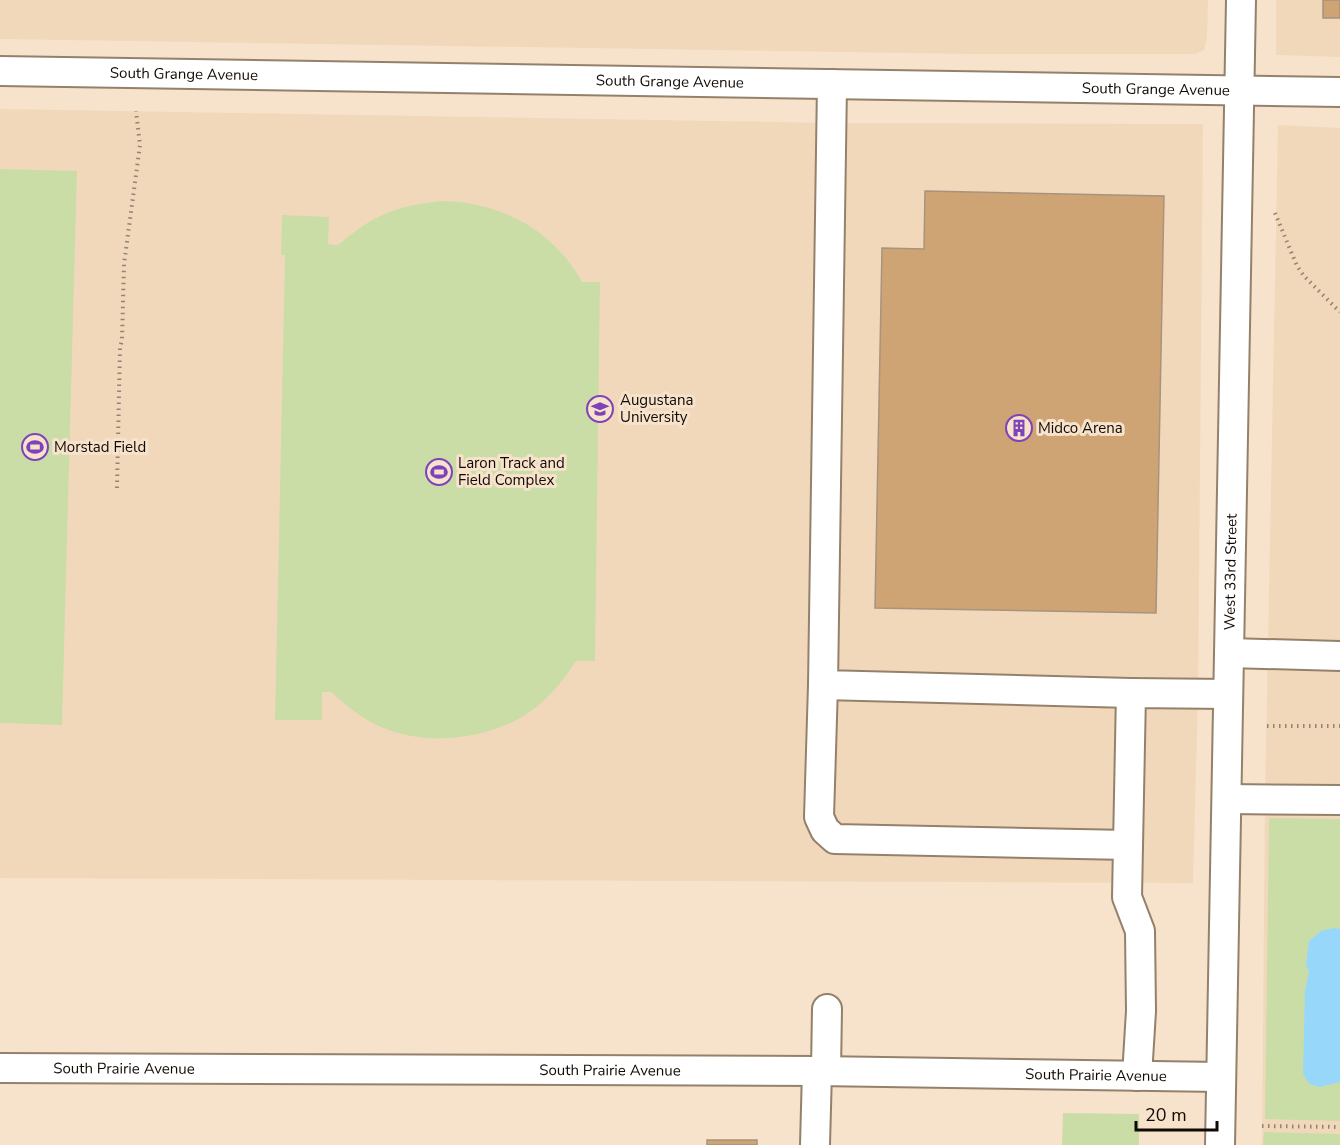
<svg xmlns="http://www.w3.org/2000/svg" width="1340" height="1145" viewBox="0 0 1340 1145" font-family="'Nunito Sans',sans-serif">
	<rect width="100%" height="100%" fill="#f7e2cb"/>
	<path fill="#f2d8bb" d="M0,0H1208L1207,38L1204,50L1196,54H970L0,39Z
		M1276,0H1340V57L1276,55Z
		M0,109L832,123L1203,124L1198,694L1193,883L0,878Z
		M1278,125L1340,128V1145H1262L1265,799Z"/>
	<path fill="#cbdda7" d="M0,169L77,171L62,725L0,723Z
		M445,201C503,203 554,231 582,282H600L595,661H576C562,683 545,703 522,717C476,743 414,747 367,720C354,712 342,702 331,692H322V720H275L285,255H281L282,215L329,217L328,244L338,245C375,214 397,205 445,201Z
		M1269,818L1340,819V1121L1265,1119Z
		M1063,1113L1139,1114V1145H1062Z
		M1264,1132L1340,1134V1145H1263Z"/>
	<path fill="#97d7fa" d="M1334,928L1340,929V1082L1320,1087L1309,1084L1303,1073L1305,991L1309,971L1306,965L1309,941L1321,931Z"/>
	<path fill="#cea474" stroke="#a7937e" stroke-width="1.5" d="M1323,0H1340V18H1323Z
		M925,191L1164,196L1156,613L875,608L882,248L924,249Z
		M707,1140H757V1145H707Z"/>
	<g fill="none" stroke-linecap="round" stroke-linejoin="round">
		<defs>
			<g id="minor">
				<path id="s1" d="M0,71L1340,92"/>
				<path d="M832,84L823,685L1131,693"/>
				<path d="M1229,653L1340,656"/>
				<path d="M823,685L819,817L825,830L835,839L1128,845"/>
				<path d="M1227,799L1340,800"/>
				<path id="s2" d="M0,1068L817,1071L1221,1077"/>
				<path d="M826,1071L827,1009"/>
				<path d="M1137,1076L1141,1011L1140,931L1127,897L1131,693L1228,694"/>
				<path d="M815,1145L817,1071"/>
				<path id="s3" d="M1220,1145L1241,0"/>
			</g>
		</defs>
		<use href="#minor" stroke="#94816c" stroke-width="32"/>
		<path stroke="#928374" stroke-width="4" stroke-dasharray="1.5 4.5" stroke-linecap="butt" d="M1275,213L1297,266L1304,276L1340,312
			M117,488L120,348L122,340L124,264L140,145L136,111
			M1267,726H1340
			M1262,1126L1340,1127"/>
		<use href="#minor" stroke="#fff" stroke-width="28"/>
	</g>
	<defs>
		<symbol id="university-ring" viewBox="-11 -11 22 22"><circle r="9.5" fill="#f7e2cb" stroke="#7e43b9" stroke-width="1.5"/><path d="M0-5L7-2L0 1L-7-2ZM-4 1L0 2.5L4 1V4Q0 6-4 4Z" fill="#7e43b9"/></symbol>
		<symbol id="building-ring" viewBox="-11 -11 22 22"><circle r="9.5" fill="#f7e2cb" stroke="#7e43b9" stroke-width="1.5"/><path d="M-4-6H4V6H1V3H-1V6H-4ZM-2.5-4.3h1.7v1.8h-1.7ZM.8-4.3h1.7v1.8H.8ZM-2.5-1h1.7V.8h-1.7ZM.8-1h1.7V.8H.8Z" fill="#7e43b9"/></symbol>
		<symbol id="stadium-ring" viewBox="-11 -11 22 22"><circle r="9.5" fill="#f7e2cb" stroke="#7e43b9" stroke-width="1.5"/><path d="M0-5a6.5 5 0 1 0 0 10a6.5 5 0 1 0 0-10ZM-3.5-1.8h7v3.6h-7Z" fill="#7e43b9"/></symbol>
	</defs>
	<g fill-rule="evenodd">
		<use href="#university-ring" x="585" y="394" width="30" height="30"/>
		<use href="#building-ring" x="1004" y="413" width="30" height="30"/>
		<use href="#stadium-ring" x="20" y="432" width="30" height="30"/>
		<use href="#stadium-ring" x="424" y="457" width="30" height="30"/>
	</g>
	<g text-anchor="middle" stroke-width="6" stroke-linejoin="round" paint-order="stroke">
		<g font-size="15" fill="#110a04" stroke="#f7e2cb">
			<text dy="5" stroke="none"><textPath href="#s1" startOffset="184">South Grange Avenue</textPath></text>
			<text dy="5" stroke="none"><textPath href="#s1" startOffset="670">South Grange Avenue</textPath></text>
			<text dy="5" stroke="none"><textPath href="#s1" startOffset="1156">South Grange Avenue</textPath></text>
			<text dy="5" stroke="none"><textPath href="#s3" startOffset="573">West 33rd Street</textPath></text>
			<text dy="5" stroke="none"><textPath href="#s2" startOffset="124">South Prairie Avenue</textPath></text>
			<text dy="5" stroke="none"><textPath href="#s2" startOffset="610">South Prairie Avenue</textPath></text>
			<text dy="5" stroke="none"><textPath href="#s2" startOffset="1096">South Prairie Avenue</textPath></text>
		</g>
		<g font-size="15" fill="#110a04" stroke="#f7e2cb" text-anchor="start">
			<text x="620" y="405">Augustana<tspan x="620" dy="17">University</tspan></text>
			<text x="1038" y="433">Midco Arena</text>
			<text x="54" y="452">Morstad Field</text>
			<text x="458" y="468">Laron Track and<tspan x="458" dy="17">Field Complex</tspan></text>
		</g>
	</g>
	<path d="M1136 1121v9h81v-9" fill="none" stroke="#110a04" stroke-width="3"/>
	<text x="1145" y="1121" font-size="18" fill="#110a04" stroke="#f7e2cb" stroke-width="4.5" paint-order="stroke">20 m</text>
</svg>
